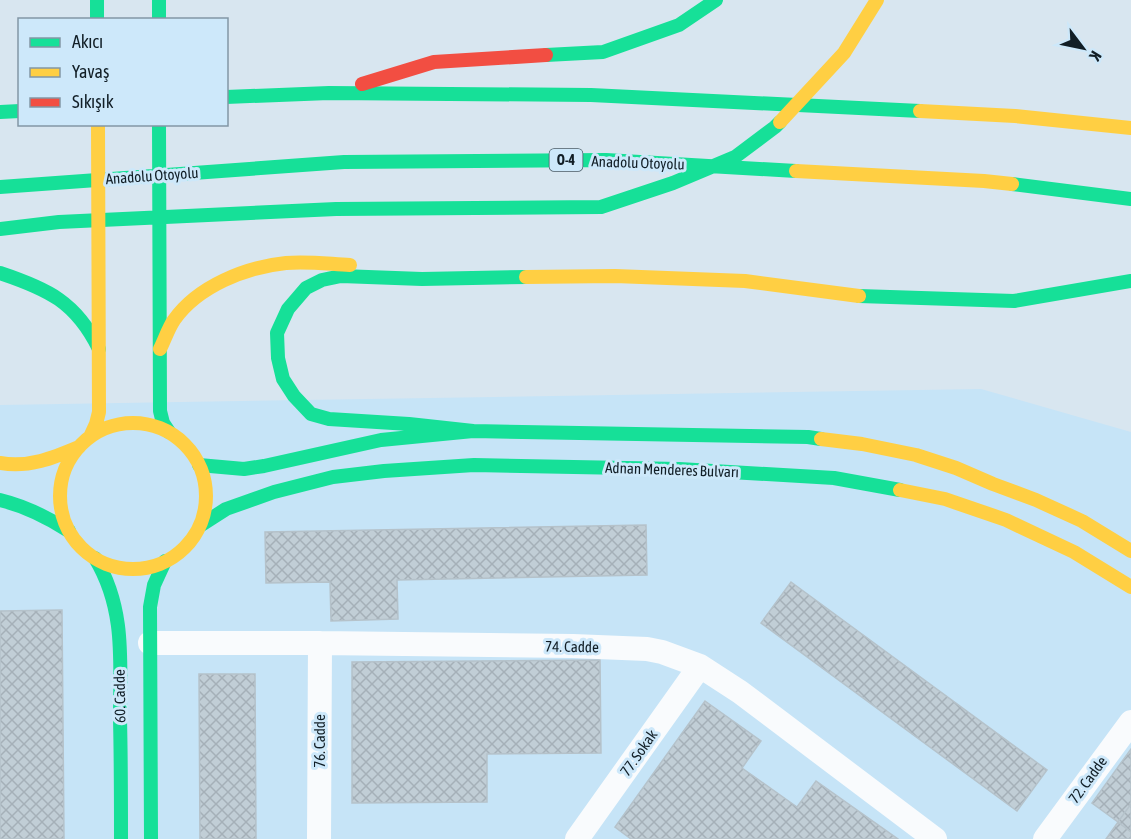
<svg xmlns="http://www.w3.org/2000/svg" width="1131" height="839" viewBox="0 0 1131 839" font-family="'Asap Condensed',sans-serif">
	<defs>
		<pattern id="building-cross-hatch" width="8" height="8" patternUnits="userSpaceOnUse" patternTransform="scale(1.5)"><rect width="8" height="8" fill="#c1ced6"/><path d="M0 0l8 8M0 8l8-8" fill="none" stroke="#a5b0b8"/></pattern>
	</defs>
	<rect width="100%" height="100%" fill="#d8e6f0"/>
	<path fill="#c6e4f7" d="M981,389L1131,432V839H0V405Z"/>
	<path fill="url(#building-cross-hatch)" stroke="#b5c2ca" stroke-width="1.5" d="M646,525L647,575L397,580L398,619L331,621L330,582L266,583L265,532Z
		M791,582L1047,770L1017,811L761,623Z
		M62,610L64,839H0V611Z
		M600,660L601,753L487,754V802L352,803V662Z
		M199,674H255L256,839H200Z
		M705,701L761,741L742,768L797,807L816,781L898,839H631L615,827Z
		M1131,749V804L1118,822L1092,803Z
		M1131,804V832L1118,822Z
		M1118,822L1131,832V839H1106Z"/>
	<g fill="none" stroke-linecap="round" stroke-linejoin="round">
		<path stroke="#f9fbfd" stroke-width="24" d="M150,643H320L573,646L647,649L662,652L700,666L740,692L935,839
			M319,839L320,643
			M577,839L700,666
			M1045,839L1131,722"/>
		<path stroke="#16e098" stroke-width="14" d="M97,0V20
			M159,0V20
			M546,55L603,52L679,25L716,0
			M226,97L329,93L591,95L920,111
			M0,112L20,111
			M159,124L160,411L163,423L169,432
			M1012,184L1131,199
			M0,187L344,162L606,160L796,171
			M0,229L59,222L336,209L601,207L673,183L735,157L775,127L780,122
			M0,273C48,289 76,302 99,349
			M859,296L1014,301L1131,281
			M473,431L409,424L329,419L311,414L294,396L283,379L278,358L277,333L288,309L306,288L322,280L341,276L422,279L526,277
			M199,465L244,469L264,466L381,440L473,431L808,437L821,439
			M0,500C25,506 47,517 69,531
			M201,525L226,509L274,492L333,477L384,471L474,465L679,469L834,478L900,490
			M95,558C126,609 120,662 120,719C121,759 121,799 121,839
			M151,839L150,607L154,585L165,561"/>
		<path stroke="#ffcf43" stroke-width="14" d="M920,111L1015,116L1131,128
			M780,122L844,53L877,0
			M796,171L984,181L1012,184
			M526,277L615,276L745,281L859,296
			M160,349C165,339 168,329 174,320C198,286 246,267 286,263C307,261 329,264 350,265
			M60 496a73 73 0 1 1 146 0a73 73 0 1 1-146 0Z
			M90,437L96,424L99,412L98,124
			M821,439L862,444L916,455L956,468L993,484L1036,500L1082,521L1131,551
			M0,463C29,468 53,458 79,447
			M900,490L945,499L1006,520L1074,552L1131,587"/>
		<path stroke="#f24e42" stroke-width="14" d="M362,84L434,62L546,55"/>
	</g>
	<g text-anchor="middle" stroke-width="6" stroke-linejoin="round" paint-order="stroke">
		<rect fill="#cde8fa" stroke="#495b66" stroke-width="1.5" x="549.5" y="149" width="33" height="22" rx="4.5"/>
		<g font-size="14" font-weight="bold" fill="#111e26">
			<text x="566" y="165">O-4</text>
		</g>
		<g font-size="15" fill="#111e26" stroke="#cde8fa">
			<text transform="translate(638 163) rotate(2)" y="5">Anadolu Otoyolu</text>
			<text transform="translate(152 176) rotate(-4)" y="5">Anadolu Otoyolu</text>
			<text transform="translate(672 470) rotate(2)" y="5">Adnan Menderes Bulvarı</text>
			<text transform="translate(572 647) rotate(1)" y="5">74. Cadde</text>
			<text transform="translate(120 696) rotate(-91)" y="5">60. Cadde</text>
			<text transform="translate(320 741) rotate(-90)" y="5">76. Cadde</text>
			<text transform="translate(639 753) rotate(-55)" y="5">77. Sokak</text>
			<text transform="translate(1088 780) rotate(-54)" y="5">72. Cadde</text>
		</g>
	</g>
	<rect x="18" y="18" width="210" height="108" fill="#cde8fa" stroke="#8297a5" stroke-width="1.5"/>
	<rect x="30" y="38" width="30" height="9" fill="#16e098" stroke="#8297a5" stroke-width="1.5"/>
	<text x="72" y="48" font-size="18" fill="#111e26">Akıcı</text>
	<rect x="30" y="68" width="30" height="9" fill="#ffcf43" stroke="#8297a5" stroke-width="1.5"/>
	<text x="72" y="78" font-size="18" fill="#111e26">Yavaş</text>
	<rect x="30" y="98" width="30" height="9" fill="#f24e42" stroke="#8297a5" stroke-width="1.5"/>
	<text x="72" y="108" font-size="18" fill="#111e26">Sıkışık</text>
	<g transform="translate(1083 48) rotate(122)" stroke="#cde8fa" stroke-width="4.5" paint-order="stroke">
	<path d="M0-4.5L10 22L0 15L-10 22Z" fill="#111e26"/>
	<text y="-9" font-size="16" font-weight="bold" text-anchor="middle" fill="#111e26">K</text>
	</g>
</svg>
